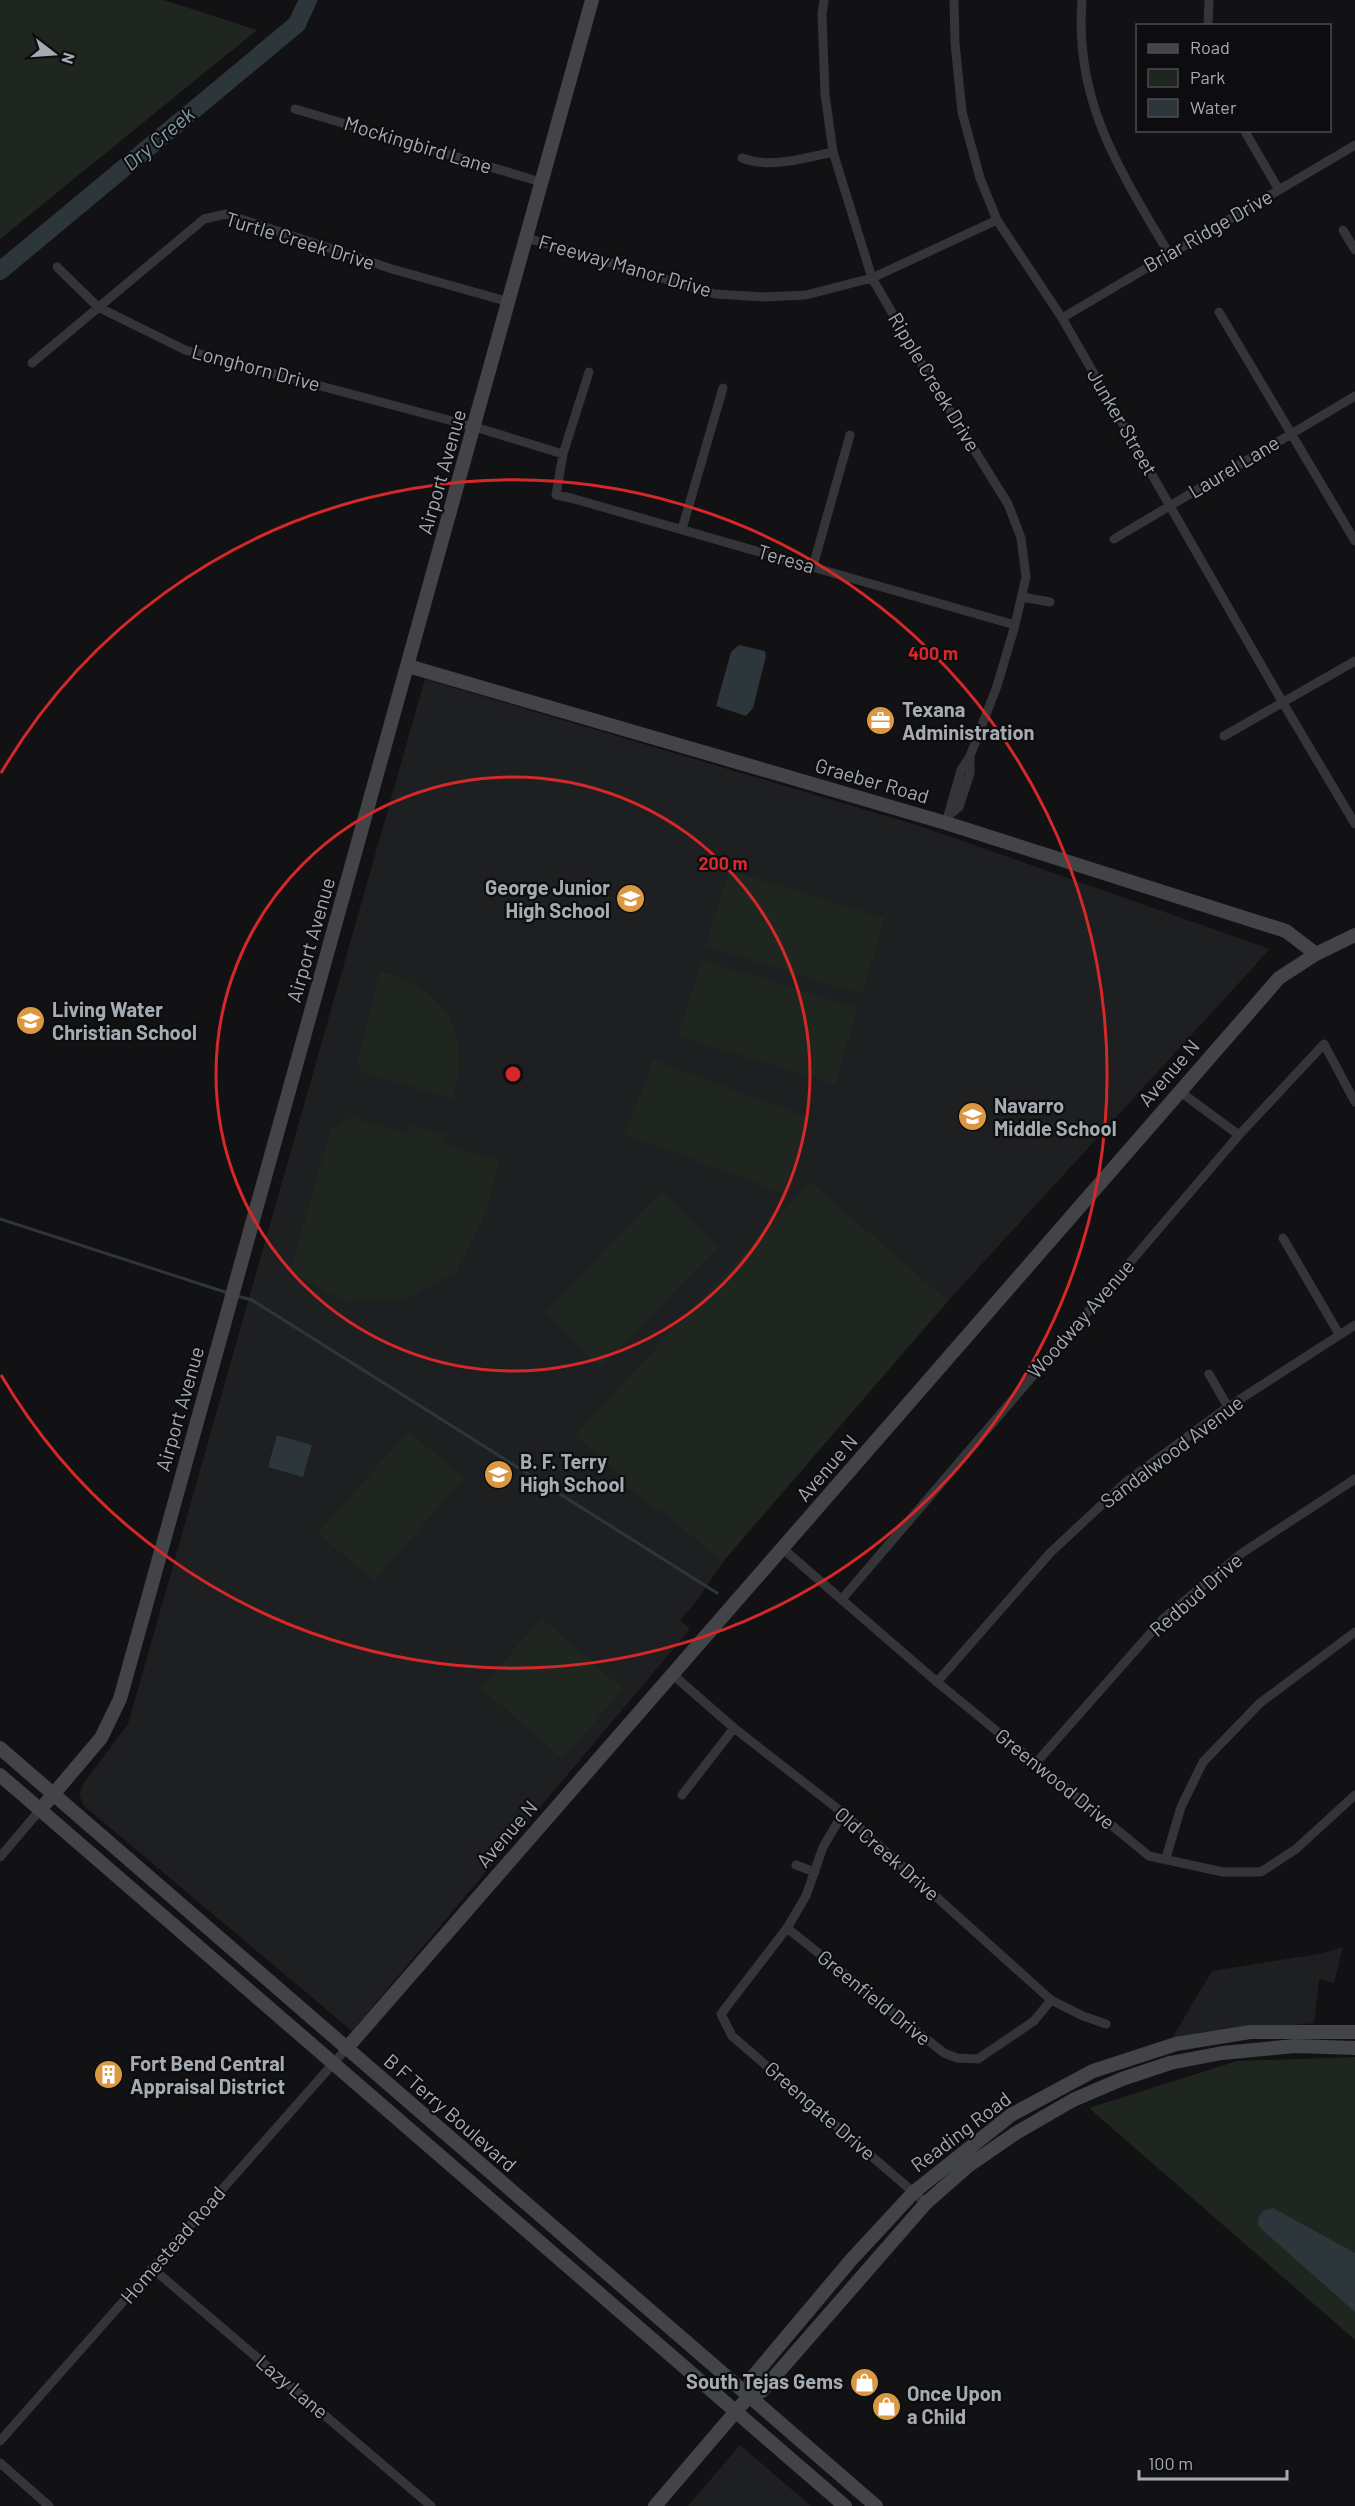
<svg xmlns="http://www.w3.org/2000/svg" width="1355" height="2506" viewBox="0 0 1355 2506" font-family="Barlow,sans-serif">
	<rect width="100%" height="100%" fill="#121214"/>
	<path fill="#1e1f20" d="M425,679L920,826L1270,949L948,1301L723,1562L695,1603L680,1620L690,1629L352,2031L83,1805L79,1794L84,1783L128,1724Z
		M1343,1947L1334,1983L1319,1979L1314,2023L1172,2038L1212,1971L1324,1953Z
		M740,2445L811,2506H688Z"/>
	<path fill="#1f261f" d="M0,0H164L257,30L0,239Z
		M729,870L885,918L862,994L706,946Z
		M702,960L858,1008L835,1084L678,1036Z
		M381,972C446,986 473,1037 453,1099L363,1073L357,1061Z
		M653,1060L810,1118L783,1193L625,1134Z
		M351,1117L407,1134L411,1125L446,1135L444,1144L500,1160L484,1216L457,1272L405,1300L342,1301L290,1272L331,1128Z
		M810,1182L948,1301L722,1562L659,1508L654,1509L620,1481V1475L575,1435Z
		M662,1191L719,1246L601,1368L544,1313Z
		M408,1431L464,1478L374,1581L318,1533Z
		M541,1618L623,1689L563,1759L481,1688Z
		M1355,2057V2340L1089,2108L1237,2061Z"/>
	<path fill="#2d363b" d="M739,645L765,651L766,656L753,708L746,716L716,706L731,652Z
		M277,1435L312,1445L303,1477L268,1467Z
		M1273,2208L1355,2253V2312L1258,2226C1257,2215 1262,2210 1273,2208Z"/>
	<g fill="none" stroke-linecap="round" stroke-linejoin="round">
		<path stroke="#2d363b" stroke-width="3" d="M0,1219L228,1293
			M237,1296L252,1300L717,1593"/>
		<path stroke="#2d363b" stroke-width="18" d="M0,271L297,24L308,0"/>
		<path stroke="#343538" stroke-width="9" d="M824,0L822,14L825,94L833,152L872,278L934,385L1008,504L1021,538L1026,577L1015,625L997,686L970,756L961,770L946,823
			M954,0L955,43L962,112L980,178L997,220L1062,318L1283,703L1355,824
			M1082,0C1074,102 1120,170 1169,254
			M1208,26L1209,0
			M295,109L541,182
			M1244,130L1279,190
			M742,158C768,169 806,158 833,152
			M1343,230L1355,250
			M527,238L715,294L764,297L806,295L872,278L997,220
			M57,267L98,307L185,350L475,427L563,454
			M1219,312L1355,541
			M1062,318L1355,145
			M32,363L204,219L226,214L392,269L509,302
			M589,372L563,454L556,495L571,498L1015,625
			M682,529L723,388
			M1114,539L1355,396
			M813,566L850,435
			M1022,597L1050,602
			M1224,736L1355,661
			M948,816L959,807L970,773V756
			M1179,1091L1239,1135
			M1283,1238L1339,1334
			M1209,1374L1228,1407
			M782,1548L937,1682L1149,1856L1223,1872H1261L1296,1849L1355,1795
			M842,1599L1239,1135L1324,1044L1355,1102
			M672,1674L734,1728L843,1813L1051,2000L1083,2016L1106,2024
			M937,1682L1050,1553L1126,1482L1228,1407L1355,1325
			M1035,1764L1163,1619L1242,1553L1355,1479
			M682,1795L734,1728
			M843,1813L823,1847L806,1896L787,1928L721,2014L732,2036L926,2203
			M0,1857L40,1810
			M1166,1858L1181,1807L1203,1762L1260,1703L1355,1632
			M796,1865L815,1872
			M787,1928L944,2053L957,2058L978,2059L1034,2021L1051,2000
			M152,2268L431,2506
			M0,2441L346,2049
			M0,2463L49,2506"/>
		<path stroke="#424448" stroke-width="14" d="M408,666L946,823L1286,931L1316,954
			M0,1748L876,2506
			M0,1775L845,2506
			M40,1810L101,1738L120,1699L592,0
			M346,2049L1279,978L1316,954L1355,935
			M749,2396L751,2379L851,2260L914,2192L1011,2115L1093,2071L1176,2044L1250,2032H1355
			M655,2506L749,2396L762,2391L926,2203L968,2166L1016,2133L1073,2100L1122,2079L1170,2063L1222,2053L1295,2046L1355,2048"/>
	</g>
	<g fill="none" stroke="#d62828" stroke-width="3">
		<circle cx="513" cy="1074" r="297"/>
		<path d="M1 773A594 594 0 1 1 1 1375"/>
	</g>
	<defs>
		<symbol id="office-disc" viewBox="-11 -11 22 22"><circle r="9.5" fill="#db9843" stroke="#0d0d0f"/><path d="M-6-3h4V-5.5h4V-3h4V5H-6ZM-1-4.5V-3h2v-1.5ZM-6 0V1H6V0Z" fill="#fff"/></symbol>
		<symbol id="school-disc" viewBox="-11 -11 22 22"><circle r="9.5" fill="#db9843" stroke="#0d0d0f"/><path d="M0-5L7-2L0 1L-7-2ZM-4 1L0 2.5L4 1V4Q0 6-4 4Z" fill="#fff"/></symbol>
		<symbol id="building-disc" viewBox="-11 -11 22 22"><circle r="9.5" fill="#db9843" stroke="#0d0d0f"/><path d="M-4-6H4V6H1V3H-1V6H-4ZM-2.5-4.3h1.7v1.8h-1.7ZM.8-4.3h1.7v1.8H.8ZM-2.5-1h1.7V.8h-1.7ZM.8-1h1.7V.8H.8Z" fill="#fff"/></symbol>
		<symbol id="shop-disc" viewBox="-11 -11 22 22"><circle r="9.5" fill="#db9843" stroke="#0d0d0f"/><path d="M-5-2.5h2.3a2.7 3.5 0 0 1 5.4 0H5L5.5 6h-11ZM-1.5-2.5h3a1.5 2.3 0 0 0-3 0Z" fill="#fff"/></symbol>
	</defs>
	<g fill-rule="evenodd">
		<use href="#office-disc" x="864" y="704" width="33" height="33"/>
		<use href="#school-disc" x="614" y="882" width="33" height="33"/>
		<use href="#school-disc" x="14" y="1004" width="33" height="33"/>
		<use href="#school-disc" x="956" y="1100" width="33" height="33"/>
		<use href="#school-disc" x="482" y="1458" width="33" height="33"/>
		<use href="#building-disc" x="92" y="2058" width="33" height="33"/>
		<use href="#shop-disc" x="848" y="2366" width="33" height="33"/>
		<use href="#shop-disc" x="870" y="2390" width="33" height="33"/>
	</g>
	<g text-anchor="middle" stroke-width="4.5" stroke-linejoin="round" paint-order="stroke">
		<g font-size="20" fill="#a5abb2" stroke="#0d0d0f">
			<text transform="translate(418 145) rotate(17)" y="7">Mockingbird Lane</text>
			<text transform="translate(1208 231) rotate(-30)" y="7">Briar Ridge Drive</text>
			<text transform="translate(300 241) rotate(17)" y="7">Turtle Creek Drive</text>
			<text transform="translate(625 266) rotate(16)" y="7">Freeway Manor Drive</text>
			<text transform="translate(256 368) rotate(15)" y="7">Longhorn Drive</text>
			<text transform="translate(934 382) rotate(59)" y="7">Ripple Creek Drive</text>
			<text transform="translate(1122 422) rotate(60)" y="7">Junker Street</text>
			<text transform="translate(1234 467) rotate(-31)" y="7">Laurel Lane</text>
			<text transform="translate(442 472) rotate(-74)" y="7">Airport Avenue</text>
			<text transform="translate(786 559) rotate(16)" y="7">Teresa</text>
			<text transform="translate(872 781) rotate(16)" y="7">Graeber Road</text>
			<text transform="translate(311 940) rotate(-74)" y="7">Airport Avenue</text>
			<text transform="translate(1169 1073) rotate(-49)" y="7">Avenue N</text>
			<text transform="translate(1081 1319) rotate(-49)" y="7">Woodway Avenue</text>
			<text transform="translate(180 1409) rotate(-74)" y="7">Airport Avenue</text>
			<text transform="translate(1172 1452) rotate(-37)" y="7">Sandalwood Avenue</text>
			<text transform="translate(827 1468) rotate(-49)" y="7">Avenue N</text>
			<text transform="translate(1196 1595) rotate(-41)" y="7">Redbud Drive</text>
			<text transform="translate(1055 1779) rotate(39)" y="7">Greenwood Drive</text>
			<text transform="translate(507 1834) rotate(-49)" y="7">Avenue N</text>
			<text transform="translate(887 1854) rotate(41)" y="7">Old Creek Drive</text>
			<text transform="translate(874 1998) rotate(39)" y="7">Greenfield Drive</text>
			<text transform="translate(820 2111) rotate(41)" y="7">Greengate Drive</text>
			<text transform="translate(450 2113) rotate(41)" y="7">B F Terry Boulevard</text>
			<text transform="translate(961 2132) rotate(-37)" y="7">Reading Road</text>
			<text transform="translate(173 2245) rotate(-49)" y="7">Homestead Road</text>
			<text transform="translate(292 2387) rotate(40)" y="7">Lazy Lane</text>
		</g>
		<g font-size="20" font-weight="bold" fill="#a5abb2" stroke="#0d0d0f" text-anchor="start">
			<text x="902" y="717">Texana<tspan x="902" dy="23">Administration</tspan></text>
			<text x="610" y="895" text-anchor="end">George Junior<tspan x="610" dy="23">High School</tspan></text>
			<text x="52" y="1017">Living Water<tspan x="52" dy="23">Christian School</tspan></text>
			<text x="994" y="1113">Navarro<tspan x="994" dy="23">Middle School</tspan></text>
			<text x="520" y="1469">B. F. Terry<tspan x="520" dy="23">High School</tspan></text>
			<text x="130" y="2071">Fort Bend Central<tspan x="130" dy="23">Appraisal District</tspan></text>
			<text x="843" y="2389" text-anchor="end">South Tejas Gems</text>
			<text x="907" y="2401">Once Upon<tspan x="907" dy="23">a Child</tspan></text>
		</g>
		<g font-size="21" font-style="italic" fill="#809baa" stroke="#0d0d0f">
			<text transform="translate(159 139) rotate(-40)" y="7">Dry Creek</text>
		</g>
	</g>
	<circle cx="513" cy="1074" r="9" fill="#d62828" stroke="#0d0d0f" stroke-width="3"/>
	<g font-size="18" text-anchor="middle" font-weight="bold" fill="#d62828" stroke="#0d0d0f" stroke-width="4.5" stroke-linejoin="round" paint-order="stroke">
		<text x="933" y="660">400 m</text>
		<text x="723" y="870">200 m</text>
	</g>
	<rect x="1136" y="24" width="195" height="108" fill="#0d0d0f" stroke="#4a4c50" stroke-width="1.5"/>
	<rect x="1148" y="44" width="30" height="9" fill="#424448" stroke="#4a4c50" stroke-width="1.5"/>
	<text x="1190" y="54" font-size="18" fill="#a5abb2">Road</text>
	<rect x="1148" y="69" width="30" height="18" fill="#1f261f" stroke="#4a4c50" stroke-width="1.5"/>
	<text x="1190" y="84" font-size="18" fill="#a5abb2">Park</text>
	<rect x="1148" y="99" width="30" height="18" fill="#2d363b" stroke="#4a4c50" stroke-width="1.5"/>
	<text x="1190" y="114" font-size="18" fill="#a5abb2">Water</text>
	<g transform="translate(54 54) rotate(107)" stroke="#0d0d0f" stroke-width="4.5" paint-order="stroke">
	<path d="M0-4.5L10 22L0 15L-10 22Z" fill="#a5abb2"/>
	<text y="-9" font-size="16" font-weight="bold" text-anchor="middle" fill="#a5abb2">N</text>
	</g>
	<path d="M1139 2470v9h148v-9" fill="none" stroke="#a5abb2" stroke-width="3"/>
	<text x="1148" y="2470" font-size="18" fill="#a5abb2" stroke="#0d0d0f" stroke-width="4.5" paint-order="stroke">100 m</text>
</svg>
